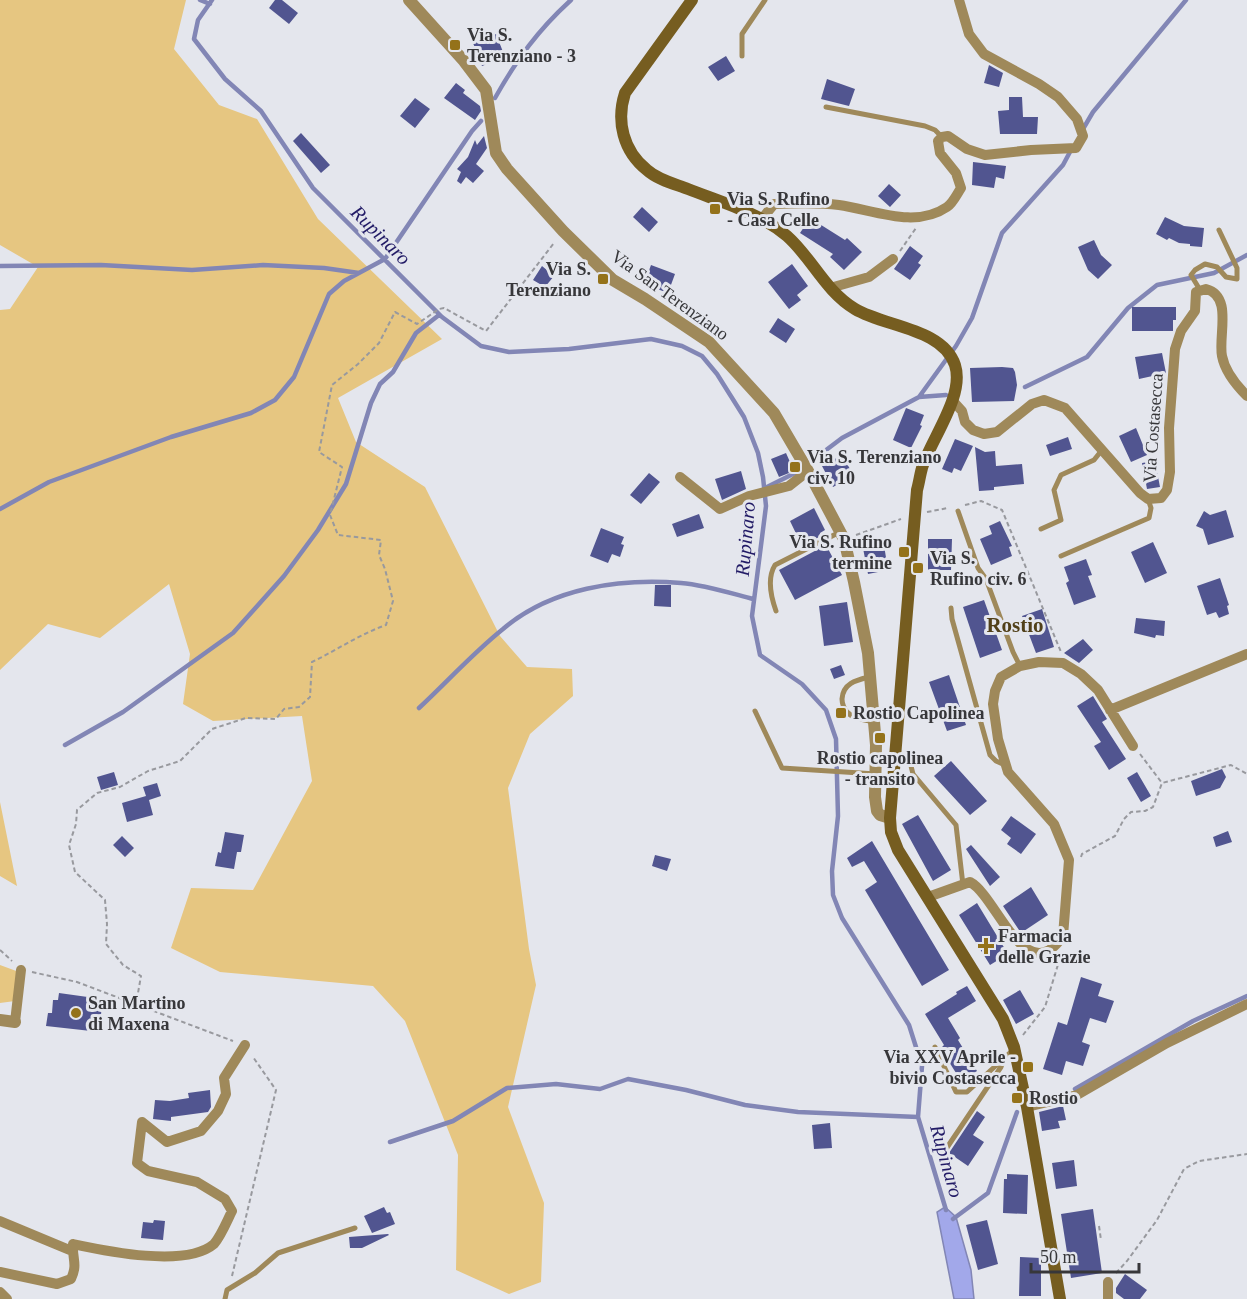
<svg xmlns="http://www.w3.org/2000/svg" width="1247" height="1299" viewBox="0 0 1247 1299" font-family="'Times New Roman',serif">
	<rect width="100%" height="100%" fill="#e4e6ed"/>
	<path fill="#e6c681" d="M0,0H186L174,49L219,105L257,119L318,219L442,339L338,398L356,442L425,487L500,636L527,667L572,669L573,696L530,734L508,788L529,949L536,985L508,1107L544,1203L541,1282L509,1294L456,1270L458,1155L405,1021L373,986L220,972L171,948L191,888L253,890L312,781L302,716L213,721L183,704L190,654L169,584L100,638L48,624L0,670V310L10,309L38,267L0,245Z
		M0,802L17,886L0,876Z
		M0,965L19,972L15,1001L0,1003Z"/>
	<path fill="#a2a8ea" stroke="#8286b5" stroke-width="1.5" d="M945,1207L956,1217L971,1270L974,1299H954L937,1212Z"/>
	<g fill="none" stroke-linecap="round" stroke-linejoin="round">
		<path stroke="#8286b5" stroke-width="4.5" d="M200,0L210,4
			M212,0L198,20L194,39L225,79L261,111L313,188L442,317L481,346L509,352L569,349L651,339L682,346L702,356L717,374L744,417L758,453L763,477L766,506L752,616L760,655L802,684L826,710L836,739L838,816L832,871L833,895L842,918L909,1025L922,1066L918,1117L946,1210
			M495,98C517,59 538,30 571,0
			M1083,129L1093,112L1186,0
			M0,266L101,265L192,270L263,265L324,268L359,273
			M1025,387L1087,357L1128,308L1157,285L1214,273L1247,255
			M919,397L946,395
			M767,487L797,472L842,438L919,397L956,346L972,318L1002,233L1063,165L1071,150
			M0,509L49,482L171,437L251,413L275,400L294,377L329,294L344,281L385,259L472,131L481,121
			M419,708C447,682 473,653 503,629C551,588 619,578 681,583C705,585 730,593 753,599
			M65,745L123,712L233,633L284,576L318,530L346,484L371,403L380,384L393,372L416,333L439,315
			M1075,1089L1193,1021L1247,996
			M390,1142L453,1121L507,1088L556,1084L600,1089L628,1079L686,1090L745,1105L798,1112L918,1117
			M953,1219L988,1193L1017,1112"/>
	</g>
	<path fill="#515590" d="M275,0H282L298,13L289,24L269,8Z
		M496,34L505,57L482,66L473,43Z
		M726,56L735,71L718,81L708,67Z
		M989,65L1003,73L999,87L984,83Z
		M827,79L855,89L849,106L821,99Z
		M456,83L465,90L463,93L480,106L481,111L475,120L444,98Z
		M1009,97H1022L1023,117H1038L1037,134H1000L998,111L1009,110Z
		M415,98L430,109L415,128L400,116Z
		M301,133L330,165L321,173L293,141Z
		M484,136L487,148L476,164L484,171L473,183L466,177L461,184L457,181L461,172L457,169L468,157L475,140L477,145Z
		M973,162L1006,166L1004,179L996,177L994,188L972,185Z
		M889,184L901,195L890,207L878,196Z
		M642,207L658,222L649,232L633,217Z
		M1165,217L1184,226L1204,228L1202,247L1190,246V244L1179,243L1169,238L1167,240L1156,234Z
		M810,218L845,240L847,238L862,252L844,270L830,257L833,254L800,233Z
		M1094,240L1101,255L1112,265L1098,279L1088,270L1078,247Z
		M910,246L923,256L918,263L921,265L910,280L894,269Z
		M792,264L808,286L797,295L801,300L789,309L768,282Z
		M651,265L675,274L668,293L644,284Z
		M542,266L554,276L545,287L533,280Z
		M1132,307H1176V320H1173V331H1132Z
		M778,318L795,329L786,343L769,332Z
		M1162,353L1166,373L1139,379L1135,357Z
		M1002,367L1013,368L1015,372L1017,385L1014,401L972,402L970,368Z
		M906,408L924,415L920,425L922,426L911,448L893,440Z
		M1136,428L1147,455L1131,462L1119,436Z
		M1068,437L1072,449L1050,456L1046,445Z
		M955,439L973,446L961,471L954,468L952,473L942,469Z
		M975,447L985,452L995,451L996,466L1022,464L1024,484L994,487V490L979,491Z
		M786,453L794,471L779,477L771,459Z
		M842,455L854,476L833,487L822,466Z
		M1155,461L1160,487L1147,489L1142,463Z
		M741,471L746,489L722,500L715,479Z
		M649,473L660,482L641,504L630,495Z
		M814,508L825,530L820,533L821,536L802,546L790,521Z
		M1226,510L1234,537L1208,545L1203,529L1196,526L1204,511L1210,515Z
		M699,514L704,528L677,537L672,524Z
		M1000,521L1012,546L1009,547L1012,556L991,565L980,539L992,534L989,526Z
		M601,528L624,537L621,544L624,545L620,557L612,554L608,563L590,556Z
		M883,539L888,570L868,574L862,543Z
		M928,539H952L951,570H928Z
		M1153,542L1167,573L1145,583L1131,552Z
		M826,545L842,575L795,600L779,570Z
		M1086,559L1092,575L1088,576L1096,597L1074,605L1066,583L1069,581L1064,567Z
		M1220,578L1229,605L1227,606L1229,614L1219,618L1216,612L1207,615L1197,586Z
		M655,585H671V607L654,606Z
		M984,600L1002,650L980,658L963,607Z
		M847,602L853,642L824,646L819,606Z
		M1042,609L1054,647L1036,653L1022,616Z
		M1136,618L1165,621L1164,636L1156,635L1155,638L1134,633Z
		M1083,639L1093,650L1079,663L1064,653Z
		M841,665L845,675L834,679L830,669Z
		M949,675L966,725L947,731L929,682Z
		M1093,696L1107,719L1102,722L1126,759L1109,770L1094,746L1101,742L1077,706Z
		M951,761L987,801L970,815L934,776Z
		M1222,769L1226,777L1220,788L1196,796L1191,781Z
		M114,772L118,785L101,790L97,777Z
		M1137,772L1151,796L1141,802L1127,778Z
		M157,783L161,796L149,800L153,815L127,822L122,803L146,796L143,787Z
		M918,815L951,870L933,881L902,824Z
		M1011,816L1036,834L1021,854L1007,844L1011,838L1001,830Z
		M1228,831L1232,842L1216,847L1213,837Z
		M225,832L244,835L241,852H237L234,869L215,866L218,852L221,853Z
		M122,836L134,848L125,857L113,845Z
		M872,841L949,970L922,986L865,890L877,882L864,861L852,867L847,858Z
		M971,845L1000,877L990,886L966,849Z
		M655,855L671,859L667,871L652,866Z
		M1031,887L1048,915L1021,933L1003,906Z
		M977,903L1008,954L990,965L959,915Z
		M1081,977L1102,984L1098,996L1114,1001L1106,1023L1090,1018L1082,1042L1090,1045L1083,1066L1066,1061L1062,1075L1043,1069L1058,1022L1067,1025Z
		M967,986L976,1001L948,1018L960,1038L958,1040L977,1071L961,1081L941,1049V1048L944,1045L925,1014L957,994L956,992Z
		M1020,990L1034,1014L1016,1024L1003,1000Z
		M59,993L102,999L100,1032L46,1026L48,1013H52L53,1000H58Z
		M210,1090L211,1107L208,1112L171,1117V1121L153,1119L155,1100L170,1101L189,1098L188,1093Z
		M1063,1106L1066,1120L1058,1121L1060,1128L1042,1131L1039,1112Z
		M977,1111L985,1117L973,1135L984,1142L968,1166L949,1153Z
		M830,1123L832,1148L814,1149L812,1125Z
		M1074,1160L1077,1186L1056,1189L1052,1163Z
		M1007,1174L1028,1175L1027,1214L1003,1213L1004,1179H1007Z
		M384,1207L387,1213L390,1212L395,1224L372,1233L364,1216Z
		M1093,1209L1102,1273L1071,1278L1061,1214Z
		M154,1220L165,1221L163,1240L141,1238L143,1222L153,1223Z
		M987,1220L998,1264L978,1270L966,1225Z
		M388,1234L389,1235L362,1248H350L349,1237Z
		M1020,1257L1041,1258V1296H1019Z
		M1125,1274L1147,1290L1140,1299H1124L1116,1293V1288Z"/>
	<g fill="none" stroke-linecap="round" stroke-linejoin="round">
		<path stroke="#98999e" stroke-width="2" stroke-dasharray="4.5 3" stroke-linecap="butt" d="M900,251L916,228
			M965,505L981,501L1002,510L1061,652
			M927,512L948,508
			M856,535L901,519
			M1140,754L1162,783
			M1081,857L1082,854L1115,836L1124,819L1131,812L1145,811L1153,807L1162,783L1231,765L1247,774
			M0,950L12,961
			M32,972L77,982L233,1041
			M126,1001L138,993L141,976L123,965L106,944L107,924L105,900L75,872L69,845L76,824L77,810L97,793L120,787L148,771L180,761L212,729L246,718L276,719L284,709L299,707L310,697L312,662C337,650 360,634 386,625L393,601L385,569L379,555L381,540L338,535L330,515L342,467L319,452L332,385L358,364L379,343L395,312L417,324L439,309L444,308L486,331L554,243
			M1023,1035L1045,1007L1060,958
			M1099,1226L1101,1240
			M1116,1273L1127,1261L1157,1220L1184,1169L1199,1161L1247,1154
			M232,1276L276,1090L253,1057"/>
		<path stroke="#9f895a" stroke-width="5" d="M742,56V34L765,0
			M826,107L925,126L935,130L942,137
			M1200,290L1191,275L1195,270L1205,264L1217,267L1226,277L1237,279V268L1219,230
			M958,511L978,568L986,579L1013,652L1020,666
			M1041,529L1061,520L1054,490L1061,475L1094,460L1102,450
			M1061,556L1149,518L1151,508L1148,499
			M951,608L952,619L990,755L996,761L1005,765
			M776,611C771,597 767,578 775,565L840,532
			M869,677C857,680 843,683 842,699C842,703 844,709 847,712C853,719 866,720 874,722
			M755,711L782,768L876,774
			M911,766L913,774L956,825L963,885
			M935,1047L956,1092H967L1013,1050
			M942,1155L1001,1067L1003,1061
			M225,1299L227,1290L255,1273L278,1253L355,1228"/>
		<path stroke="#9f895a" stroke-width="10" d="M761,220L774,204C796,203 817,202 839,205C874,210 915,229 947,207C953,203 957,194 961,188L956,173L940,153L938,141L942,137L948,136L967,149L985,155L1031,150L1076,148L1083,136L1077,119L1058,97L1039,84L984,54L969,34L959,0
			M830,288L869,277L893,259
			M952,400L962,411L965,422L973,430L984,434L997,432L1032,404L1044,400L1065,408L1140,493L1148,499L1161,498L1167,490L1170,472L1169,428L1175,349L1181,331L1195,311L1196,292L1206,289C1233,296 1218,336 1222,356C1225,372 1236,385 1247,396
			M680,477L720,509L749,496L789,486L808,471
			M1110,710L1247,654
			M928,897L970,882C997,896 1025,991 1063,936L1069,860L1054,824L1008,772L998,739L993,704L995,691L1001,677L1020,666L1039,662L1063,663L1081,674L1098,690L1133,746
			M15,1022L21,970
			M1027,1107L1077,1095L1167,1043L1247,1004
			M0,1221L72,1251
			M0,1272L57,1284L71,1279C78,1264 72,1259 73,1244C106,1251 186,1268 214,1244C221,1236 227,1221 232,1211L225,1199L197,1182L148,1171L137,1163L142,1122L167,1142L201,1131L218,1111L226,1094L224,1078L245,1045
			M0,1292L7,1299
			M1108,1299V1282"/>
		<path stroke="#9f895a" stroke-width="12" d="M409,0L464,61L486,90L496,153L507,169L563,231L613,280L645,299L709,342L774,413L808,471L844,539L854,582L868,653L876,745L875,797L877,811L880,815L890,818
			M0,1020L15,1022"/>
		<path stroke="#765d20" stroke-width="12" d="M692,0L625,93C616,121 623,151 647,170C658,180 675,184 688,189C721,202 760,213 787,236C812,258 825,291 855,309C885,327 943,328 955,365C965,396 931,439 922,468C920,475 919,483 917,490L890,818L891,832L898,850L1003,1019L1014,1047L1027,1107L1060,1299"/>
	</g>
	<g fill="#94721a" stroke="#e4e6ed" stroke-width="2">
		<rect x="449" y="39" width="12" height="12" rx="3"/>
		<rect x="709" y="203" width="12" height="12" rx="3"/>
		<rect x="597" y="273" width="12" height="12" rx="3"/>
		<rect x="789" y="461" width="12" height="12" rx="3"/>
		<rect x="898" y="546" width="12" height="12" rx="3"/>
		<rect x="912" y="562" width="12" height="12" rx="3"/>
		<rect x="835" y="707" width="12" height="12" rx="3"/>
		<rect x="874" y="732" width="12" height="12" rx="3"/>
		<path d="M983 937h6v6h6v6h-6v6h-6v-6h-6v-6h6z"/>
		<circle cx="76" cy="1013" r="6"/>
		<rect x="1022" y="1061" width="12" height="12" rx="3"/>
		<rect x="1011" y="1092" width="12" height="12" rx="3"/>
	</g>
	<g text-anchor="middle" stroke-width="6" stroke-linejoin="round" paint-order="stroke">
		<g font-size="18" font-weight="bold" fill="#37373a" stroke="#e4e6ed" text-anchor="start">
			<text x="467" y="41">Via S.<tspan x="467" dy="21">Terenziano - 3</tspan></text>
			<text x="727" y="205">Via S. Rufino<tspan x="727" dy="21">- Casa Celle</tspan></text>
			<text x="591" y="275" text-anchor="end">Via S.<tspan x="591" dy="21">Terenziano</tspan></text>
			<text x="807" y="463">Via S. Terenziano<tspan x="807" dy="21">civ. 10</tspan></text>
			<text x="892" y="548" text-anchor="end">Via S. Rufino<tspan x="892" dy="21">termine</tspan></text>
			<text x="930" y="564">Via S.<tspan x="930" dy="21">Rufino civ. 6</tspan></text>
			<text x="853" y="719">Rostio Capolinea</text>
			<text x="880" y="764" text-anchor="middle">Rostio capolinea<tspan x="880" dy="21">- transito</tspan></text>
			<text x="998" y="942">Farmacia<tspan x="998" dy="21">delle Grazie</tspan></text>
			<text x="88" y="1009">San Martino<tspan x="88" dy="21">di Maxena</tspan></text>
			<text x="1016" y="1063" text-anchor="end">Via XXV Aprile -<tspan x="1016" dy="21">bivio Costasecca</tspan></text>
			<text x="1029" y="1104">Rostio</text>
		</g>
		<g font-size="18" fill="#37373a" stroke="#e4e6ed">
			<text transform="translate(670 295) rotate(36)" y="6">Via San Terenziano</text>
			<text transform="translate(1153 428) rotate(-86)" y="6">Via Costasecca</text>
		</g>
		<g font-size="20" font-style="italic" fill="#221b66" stroke="#e4e6ed">
			<text transform="translate(381 235) rotate(45)" y="7">Rupinaro</text>
			<text transform="translate(745 539) rotate(-85)" y="7">Rupinaro</text>
			<text transform="translate(947 1161) rotate(74)" y="7">Rupinaro</text>
		</g>
		<g font-size="21" font-weight="bold" fill="#514019" stroke="#e4e6ed">
			<text x="1015" y="632">Rostio</text>
		</g>
	</g>
	<path d="M1031 1263v9h108v-9" fill="none" stroke="#37373a" stroke-width="3"/>
	<text x="1040" y="1263" font-size="18" fill="#37373a" stroke="#e4e6ed" stroke-width="4.5" paint-order="stroke">50 m</text>
</svg>
